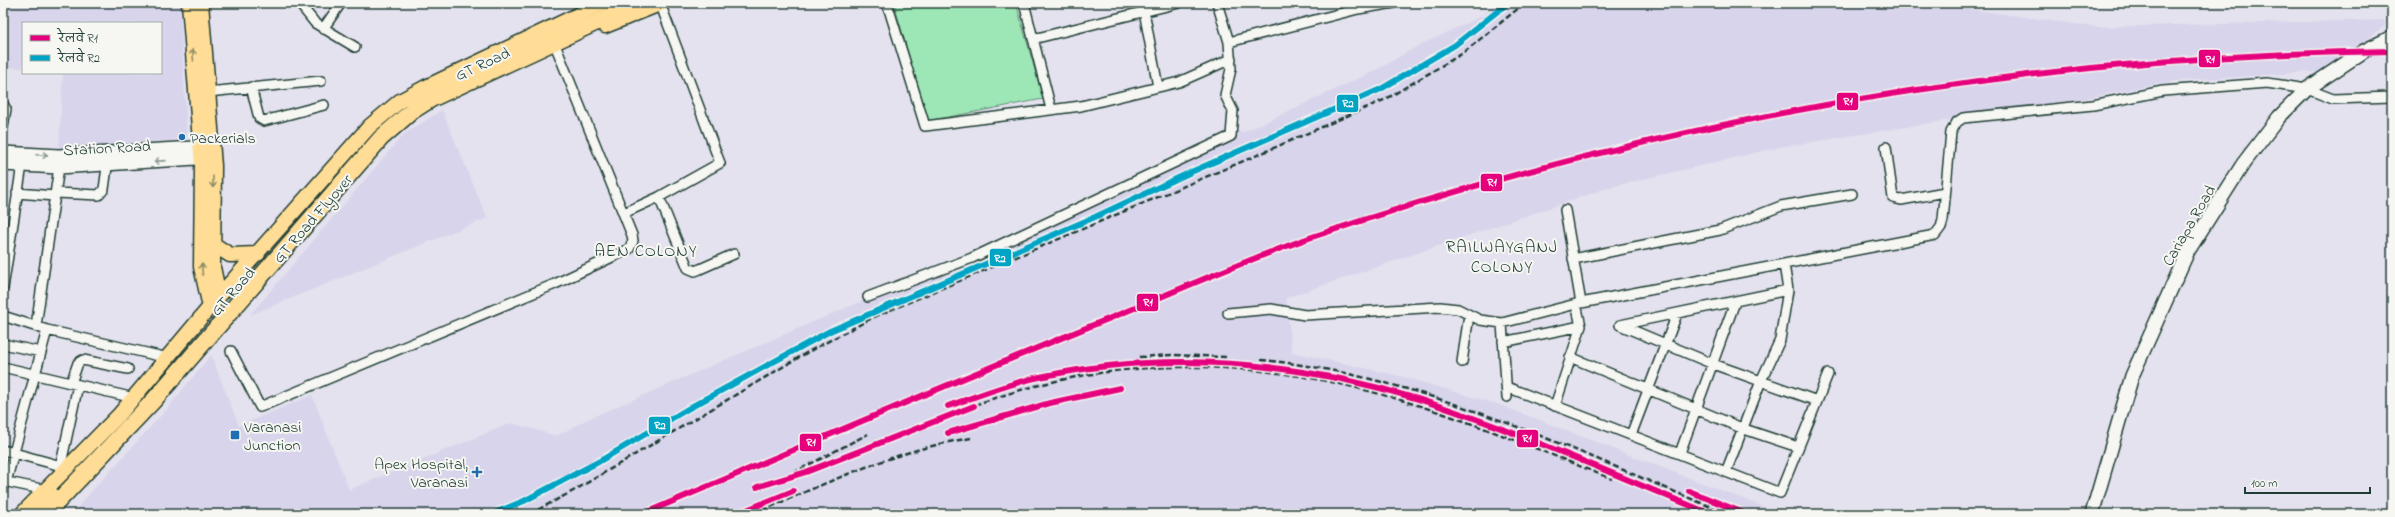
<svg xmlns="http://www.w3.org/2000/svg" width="2395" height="517" viewBox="0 0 2395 517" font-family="'Indie Flower','Playpen Sans Deva',sans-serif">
	<rect width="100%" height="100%" fill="#e4e2ee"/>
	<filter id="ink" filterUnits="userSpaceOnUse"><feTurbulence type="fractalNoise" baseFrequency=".025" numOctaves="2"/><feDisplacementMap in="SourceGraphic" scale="8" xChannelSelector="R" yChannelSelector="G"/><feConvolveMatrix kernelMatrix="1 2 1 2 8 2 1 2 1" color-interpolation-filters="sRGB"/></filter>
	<g filter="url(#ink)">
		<path fill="#d8d4eb" d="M3,3H180L187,139L59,149L63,73H161V23H23V68L3,67Z
			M1497,3H1924L2096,27L2384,20L2385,25L2328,71L2174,81L2076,100L1780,147L1610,187L1286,298L1292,352L1404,377L1500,405L1782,514H71L167,409L211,355L239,426L312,395L349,490L511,423L557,436L588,419L1183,163L1233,130L1244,132L1375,71L1418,46L1484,15Z
			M442,110L487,218L250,315L403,135Z"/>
		<path fill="#9de7b6" stroke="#5e9275" d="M894,3H1016L1043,99L927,121Z"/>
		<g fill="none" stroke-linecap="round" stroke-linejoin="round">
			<defs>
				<path id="street" d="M299,3L315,23L355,47
					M887,3L925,126L1081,106L1179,82L1231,59
					M1024,3L1051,109
					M1217,3L1229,42L1358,9L1394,3
					M2385,3L2392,5
					M1144,11L1158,87
					M323,29L341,3
					M1033,39L1179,3
					M251,87L259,118L264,121L324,105
					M208,92L321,81
					M3,104L6,109L3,127
					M1886,147L1893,198L1901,200L1945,192
					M17,193L55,196
					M56,193L99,195L104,189L108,160
					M659,197L688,268L695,271L700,269L734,254
					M1565,210L1581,303
					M624,213L659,197L720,163L660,3
					M1573,259L1720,230L1781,206L1852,194
					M3,288L22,165
					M868,297L972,258L1231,136L1233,111L1225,95L1231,69L1229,42
					M1228,313L1271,309L1305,315L1440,307L1458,309L1480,320L1502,323L1576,304L1935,235L1941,227L1943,220L1951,132L1957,122L1963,118L2093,105L2163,91L2267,83L2307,89L2333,99L2392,97
					M3,316L47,330L168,358
					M1502,323L1507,397
					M1620,325L1713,364L1817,401
					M1620,325L1788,290
					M36,326L59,167
					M1503,342L1581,326
					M3,344L41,352
					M231,351L260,407L555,284L629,249L633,241L632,235L556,47
					M1570,357L1744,429L1798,447
					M1462,362L1469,315
					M3,367L134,398
					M71,383L78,363L83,360L128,369
					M1507,387L1780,493L1828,374
					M1555,406L1581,326L1576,304
					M1631,435L1677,314
					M3,450L65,467
					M1680,453L1735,302
					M61,464L78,385
					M1726,472L1761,381L1780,340L1788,290L1784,264
					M3,481L46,490
					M6,482L47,330"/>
				<path id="secondary" d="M3,153L59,156L211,147
					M3,164L59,167L211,157
					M2092,514L2132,376L2188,251L2243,164L2279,117L2307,89L2364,51L2392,37"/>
				<path id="primary" d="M189,3L202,166L201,267L210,307
					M201,3L214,166L213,267L219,296
					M605,26L662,3
					M213,244L230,255L258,254
					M22,514L119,415L219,296L370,126L400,101L426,87L603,3"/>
				<path id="highway" d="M32,514L51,495
					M46,514L153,401L381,138L412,111L431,99L638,3"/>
			</defs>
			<use href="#street" stroke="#1f3d34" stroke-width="12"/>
			<use href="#secondary" stroke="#1f3d34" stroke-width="16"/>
			<use href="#primary" stroke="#1f3d34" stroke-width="17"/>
			<use href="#highway" stroke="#1f3d34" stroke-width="19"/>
			<use href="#street" stroke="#f6f6f2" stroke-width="9"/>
			<use href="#secondary" stroke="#f6f6f2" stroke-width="13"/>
			<use href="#primary" stroke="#ffdd96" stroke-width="14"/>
			<use href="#highway" stroke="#ffdd96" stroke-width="16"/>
			<path stroke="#1f3d34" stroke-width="2.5" stroke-dasharray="6 3" stroke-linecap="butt" d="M1139,357L1172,355L1227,357
				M1261,360C1419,374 1581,454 1728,514
				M1086,369C1167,356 1254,359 1334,378
				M841,459C913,429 985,396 1061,380C1160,358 1272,365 1369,391C1453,413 1532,447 1612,479
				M1607,472L1711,514
				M793,473L868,434
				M492,514C610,465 716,389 830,331
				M530,514L575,490L808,352L874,317L1246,160L1386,99L1463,53L1525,3
				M754,514C825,484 894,450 971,438"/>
			<defs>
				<path id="rail-1" d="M948,406C978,396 1009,383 1040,377C1165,350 1296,361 1418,399C1518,431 1614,475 1711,514
					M948,433L1050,403L1120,388
					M757,487L806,472L974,406
					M1689,491L1746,514
					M643,514C798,448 952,382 1108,319C1176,291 1243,261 1312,237C1662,119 2023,56 2392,51
					M737,514L793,491"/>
				<path id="rail-2" d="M492,514L524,501L600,461L691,407L830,331L1095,217L1191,172L1381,89L1455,45L1508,3"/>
			</defs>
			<use href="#rail-1" stroke="#f6f6f2" stroke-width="9"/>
			<use href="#rail-2" stroke="#f6f6f2" stroke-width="9"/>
			<use href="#rail-1" stroke="#e5007d" stroke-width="6"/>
			<use href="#rail-2" stroke="#02a4c6" stroke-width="6"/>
		</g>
		<defs><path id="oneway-shaft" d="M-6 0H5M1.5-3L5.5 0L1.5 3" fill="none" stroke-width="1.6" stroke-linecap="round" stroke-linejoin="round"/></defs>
		<g stroke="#8f8d65">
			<use href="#oneway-shaft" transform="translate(193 55) rotate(-94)"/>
			<use href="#oneway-shaft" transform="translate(213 182) rotate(90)"/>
			<use href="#oneway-shaft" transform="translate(202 269) rotate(-95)"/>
		</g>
		<g stroke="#8a9a93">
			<use href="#oneway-shaft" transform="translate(42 155) rotate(2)"/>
			<use href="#oneway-shaft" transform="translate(160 161) rotate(176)"/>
		</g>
	</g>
	<g fill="#1f6fb2" stroke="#f6f6f2" stroke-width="1.5">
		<circle cx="182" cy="137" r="4"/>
		<rect x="230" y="430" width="10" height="10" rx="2"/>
		<path d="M475 466h4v4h4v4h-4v4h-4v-4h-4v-4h4z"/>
	</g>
	<g text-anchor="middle" stroke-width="4" stroke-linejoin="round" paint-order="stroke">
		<g font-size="16" fill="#1f3d34" stroke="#f6f6f2">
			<text transform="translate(482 63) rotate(-25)" y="6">GT Road</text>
			<text transform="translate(107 147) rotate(-3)" y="6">Station Road</text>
			<text transform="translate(312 218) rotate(-49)" y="6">GT Road Flyover</text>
			<text transform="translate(2188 225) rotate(-60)" y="6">Cariapa Road</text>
			<text transform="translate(232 291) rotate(-49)" y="6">GT Road</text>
		</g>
		<g font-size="16" fill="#1f3d34" stroke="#f6f6f2" text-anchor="start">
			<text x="190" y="143">Packerials</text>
			<text x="244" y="432">Varanasi<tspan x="244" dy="18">Junction</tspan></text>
			<text x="468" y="469" text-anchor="end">Apex Hospital,<tspan x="468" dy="18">Varanasi</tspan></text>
		</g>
		<g font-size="17" letter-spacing="1" fill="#1f3d34" stroke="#f6f6f2">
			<text x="1502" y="252">RAILWAYGANJ<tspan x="1502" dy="20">COLONY</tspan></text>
			<text x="646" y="256">AEN COLONY</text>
		</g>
	</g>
	<g stroke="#f6f6f2" stroke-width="1.5">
		<rect x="2198" y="49" width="23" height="19" rx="4" fill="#e5007d"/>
		<rect x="1836" y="92" width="23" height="19" rx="4" fill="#e5007d"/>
		<rect x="1336" y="94" width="23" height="19" rx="4" fill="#02a4c6"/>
		<rect x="1480" y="173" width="23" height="19" rx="4" fill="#e5007d"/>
		<rect x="989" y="248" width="23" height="19" rx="4" fill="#02a4c6"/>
		<rect x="1136" y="293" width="23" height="19" rx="4" fill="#e5007d"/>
		<rect x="648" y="416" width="23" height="19" rx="4" fill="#02a4c6"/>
		<rect x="1516" y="429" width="23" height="19" rx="4" fill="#e5007d"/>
		<rect x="799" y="433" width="23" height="19" rx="4" fill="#e5007d"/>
	</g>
	<g font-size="11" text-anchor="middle" font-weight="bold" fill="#fff">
		<text x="2210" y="63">R1</text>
		<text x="1848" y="105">R1</text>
		<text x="1348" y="107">R2</text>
		<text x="1492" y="186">R1</text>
		<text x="1000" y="262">R2</text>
		<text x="1148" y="306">R1</text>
		<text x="660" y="429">R2</text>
		<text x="1527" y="442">R1</text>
		<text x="811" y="446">R1</text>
	</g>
	<rect width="2395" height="517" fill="none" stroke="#f6f6f2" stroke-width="16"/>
	<rect x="8" y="8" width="2379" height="501" fill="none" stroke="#1f3d34" stroke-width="1.5" filter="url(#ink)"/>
	<rect x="22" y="22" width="140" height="52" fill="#f6f6f2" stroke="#a0aca6"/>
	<rect x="30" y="35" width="20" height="6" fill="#e5007d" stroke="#a0aca6"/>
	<text x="58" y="42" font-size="12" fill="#1f3d34">रेलवे R1</text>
	<rect x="30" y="55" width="20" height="6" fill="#02a4c6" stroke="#a0aca6"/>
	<text x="58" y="62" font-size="12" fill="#1f3d34">रेलवे R2</text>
	<path d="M2245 487v6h125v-6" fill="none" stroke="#1f3d34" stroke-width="2"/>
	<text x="2251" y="487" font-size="12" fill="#1f3d34" stroke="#f6f6f2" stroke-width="3" paint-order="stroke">100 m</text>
</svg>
